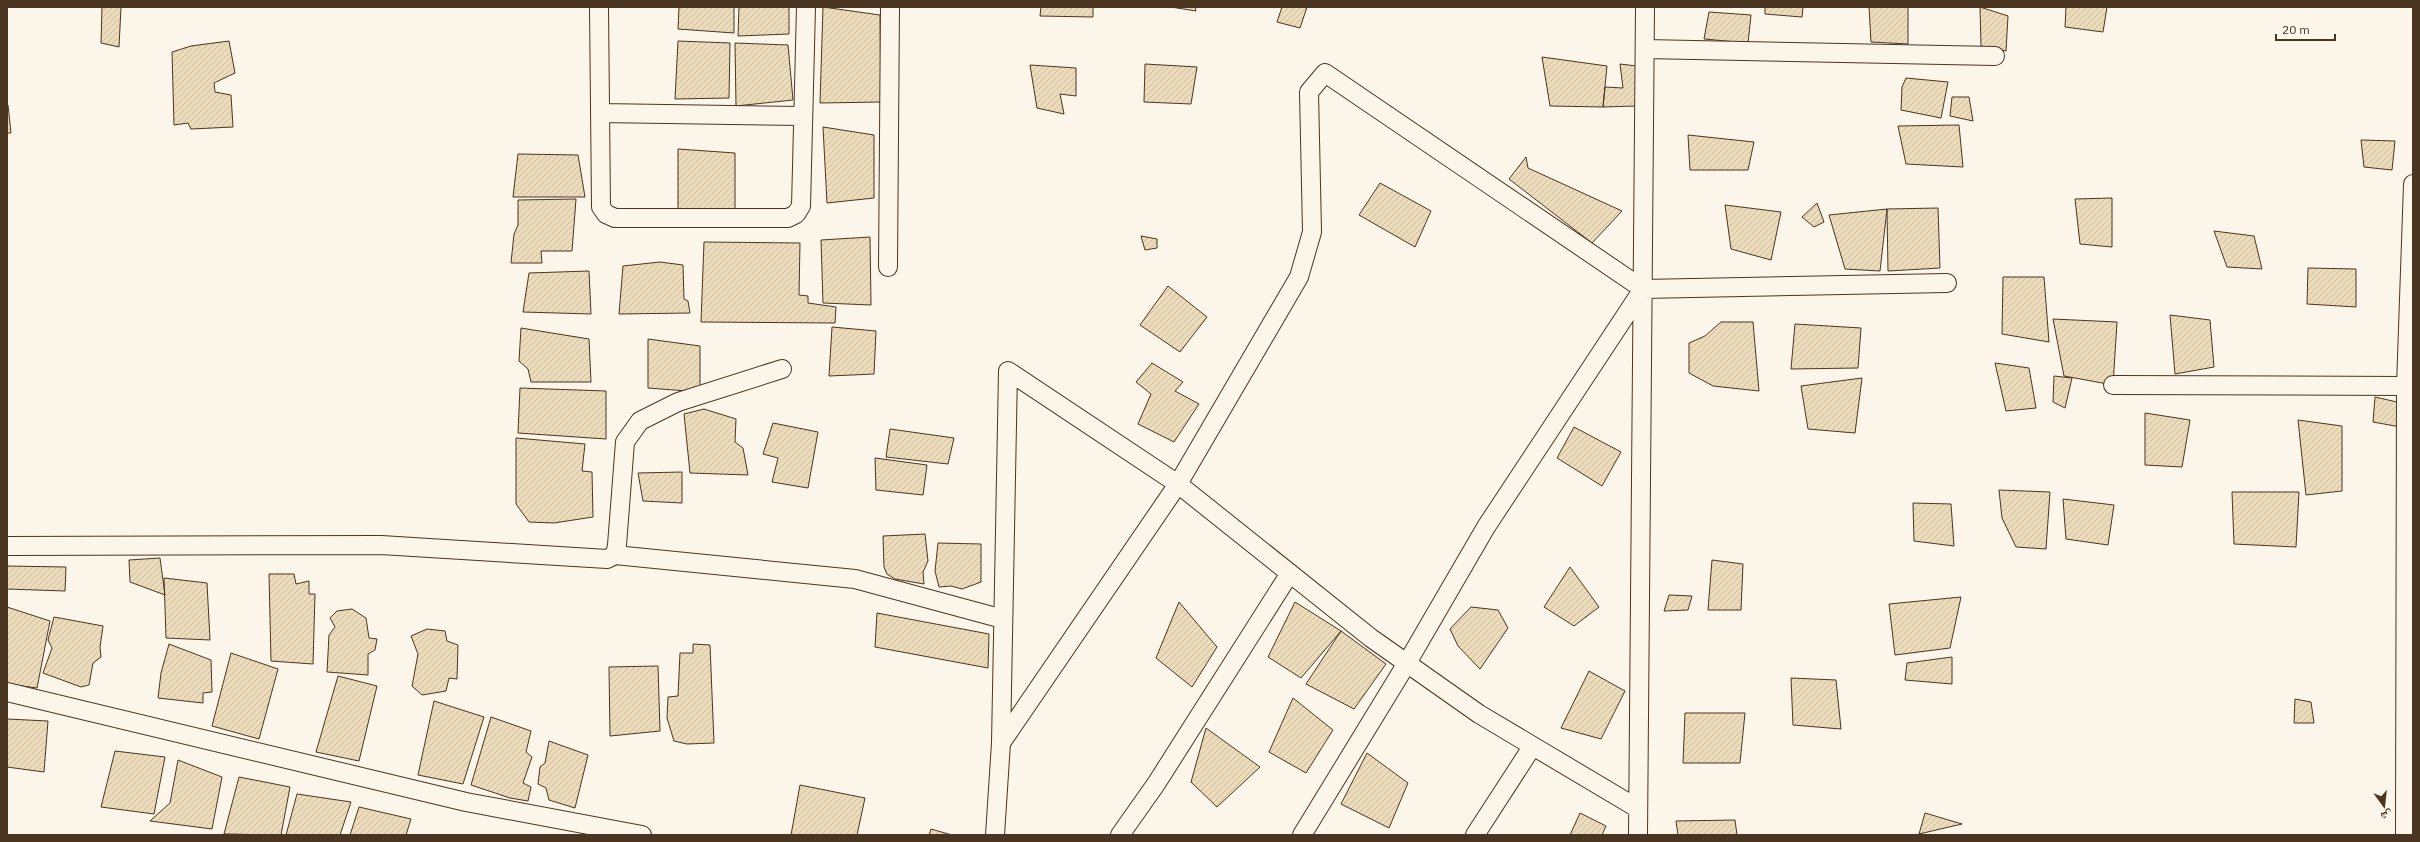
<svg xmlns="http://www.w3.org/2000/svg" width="2420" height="842" viewBox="0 0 2420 842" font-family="'IBM Plex Sans','Noto Naskh Arabic',sans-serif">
	<defs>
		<pattern id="building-hatch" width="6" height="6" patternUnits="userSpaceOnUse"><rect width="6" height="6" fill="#ecdcbc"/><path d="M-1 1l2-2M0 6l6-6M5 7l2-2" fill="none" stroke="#ccbda1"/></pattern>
	</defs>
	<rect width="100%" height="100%" fill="#fbf6e9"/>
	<path fill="url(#building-hatch)" stroke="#4a3520" d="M102,7H121L119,47L101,43Z
		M679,7H734V33L678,29Z
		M739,7H789V34L738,36Z
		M823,7L880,15L881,102L820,103Z
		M1041,7H1093V17L1040,16Z
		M1171,7H1195L1196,11Z
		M1282,7H1307L1300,28L1277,22Z
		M1765,7H1803L1802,17L1765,14Z
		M1869,7H1908V44L1871,42Z
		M1980,7L2008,16L2006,51L1981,46Z
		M2066,7H2107L2103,32L2065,27Z
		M1709,12L1751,15L1748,43L1704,39Z
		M229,41L235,73L214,83L215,92L231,95L233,127L191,129L188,123L174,125L172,52L191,46Z
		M678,41L730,43L729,98L675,99Z
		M735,43L788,45L793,100L736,106Z
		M1542,57L1607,66L1603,107L1550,106Z
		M1145,64L1197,67L1191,104L1144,102Z
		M1620,64L1645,67L1636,106L1603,107L1605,87L1623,88Z
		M1030,65L1076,68V96L1060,94L1064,114L1037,108Z
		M1906,78L1948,82L1941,118L1901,110L1902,87Z
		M1952,97H1969L1973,121L1950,116Z
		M7,105H8L11,133H7Z
		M1959,125L1963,167L1906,164L1898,126Z
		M823,127L874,135V198L827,203Z
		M1688,135L1754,142L1748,170H1690Z
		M2361,140L2395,141L2392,170L2364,167Z
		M678,149L735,153V210L678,214Z
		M518,154L578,155L585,197H513Z
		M1526,157L1528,168L1622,211L1592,243L1509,179Z
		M1380,183L1431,211L1415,247L1359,215Z
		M2112,198V247L2080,244L2075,199Z
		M576,199L572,251H541L542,263H511L514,234L518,225V200Z
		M1817,203L1824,222L1814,227L1802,217Z
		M1725,205L1781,212L1771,260L1731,249Z
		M1938,208L1940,268L1888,271L1887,209Z
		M1887,209L1880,271L1845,269L1829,215Z
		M2214,231L2254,236L2262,269L2227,267Z
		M1141,236L1157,239V248L1145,250Z
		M870,237L871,305L823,303L821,240Z
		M704,242L800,243L799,295L808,296V303L836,307L835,323L701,322Z
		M660,262L683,265L684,299L688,301L690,313L619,314L623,266Z
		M2308,268L2356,269V307L2307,304Z
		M589,271L591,314L523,312L529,273Z
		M2003,277H2044L2049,342L2002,334Z
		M1168,286L1207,317L1180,352L1140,325Z
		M2170,315L2210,320L2214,367L2175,374Z
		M2053,319L2117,322L2113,385L2064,376Z
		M1721,322H1753L1759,391L1713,386L1689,373V343L1705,336Z
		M1795,324L1861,328L1858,368L1791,369Z
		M832,327L876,331L874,374L829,376Z
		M521,328L589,339L591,382H531L528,369L519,361Z
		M648,339L700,346V392L648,388Z
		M1152,363L1183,382L1175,391L1199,404L1174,442L1138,424L1151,394L1136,382Z
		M1995,363L2029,368L2036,408L2006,411Z
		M2054,376L2072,378L2065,408L2053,402Z
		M1862,378L1855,433L1808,429L1801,386Z
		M520,388L606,391V439L518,433Z
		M2375,397L2397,402L2406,428L2373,422Z
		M704,409L736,419L735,442L743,448L748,475L690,473L684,414Z
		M2145,413L2190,420L2182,467L2145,465Z
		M2298,420L2342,426V491L2306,495Z
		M773,423L818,432L808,488L772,482L778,458L763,454Z
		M1574,427L1621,452L1602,486L1557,458Z
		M890,429L954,438L948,464L886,457Z
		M516,438L585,444L582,471L592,472L593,517L554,523L529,522L516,504Z
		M875,458L927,465L923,495L876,490Z
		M682,472V503L643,501L638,473Z
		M1999,490L2050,492L2046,549L2016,547L2002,518Z
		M2232,492H2299L2296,547L2234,544Z
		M2063,499L2114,505L2108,545L2066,539Z
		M1913,503L1951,504L1954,546L1914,541Z
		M925,534L928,561L923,572L924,584L895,579L887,574L884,567L883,536Z
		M938,543L981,544V582L962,589L951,586L939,587L935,571Z
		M7,556V566L66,567L65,591L7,589Z
		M160,558L165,595L130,582L129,560Z
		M1712,560L1743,564L1741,610H1708Z
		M1570,567L1599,607L1574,626L1544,607Z
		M269,574H294L296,584L309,581V594H315L313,664L271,661Z
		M164,578L207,583L210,640L166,638Z
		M1669,595L1692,596L1688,610L1664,611Z
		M1961,597L1950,648L1895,655L1889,604Z
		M1179,602L1217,647L1192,687L1156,658Z
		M1295,602L1341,631L1301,678L1268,657Z
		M7,607L50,621L37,688L7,684Z
		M1471,607L1498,610L1508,628L1480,669L1458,646L1450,629Z
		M352,609L366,618L369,638L377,639L375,650L368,654V675L327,672L329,635L335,627L330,618L337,611Z
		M877,613L989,634L988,668L875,647Z
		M54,617L103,626L100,647L101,657L93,663L89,685L81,687L43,673L52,648L48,640Z
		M427,629L445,631L447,641L458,645L457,679L449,678L446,691L422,695L412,686L418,654L411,636Z
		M1341,631L1386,664L1354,709L1306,684Z
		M169,644L211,660L212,692L203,693V703L158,698L161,673Z
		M693,644L710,645L714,743L687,744L674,741L667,718L668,697L678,696L680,653H693Z
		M231,653L278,669L259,739L212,726Z
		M1952,657V684L1905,680L1907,663Z
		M658,666L660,731L610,736L609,667Z
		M1589,671L1625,691L1601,739L1561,728Z
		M338,676L377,686L359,761L316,752Z
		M1791,678L1836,680L1841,729L1793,725Z
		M1293,698L1333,730L1306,773L1269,752Z
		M2295,699L2311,702L2314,723H2294Z
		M434,701L484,717L463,784L418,775Z
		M1685,713H1745L1740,763H1683Z
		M491,717L531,731L526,752L532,757L523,783L531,787L528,801L510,798L471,785Z
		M7,719L48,721L44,772L7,767Z
		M1206,728L1260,767L1217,807L1191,782Z
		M549,741L588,755L575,808L549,800L546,788L538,784L540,767L545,763Z
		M115,751L165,757L154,814L101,807Z
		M1367,753L1408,783L1389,828L1341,804Z
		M178,760L222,777L212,829L150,821L170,803Z
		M239,777L290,787L281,835L224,834Z
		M800,785L865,798L857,835H791Z
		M297,794L351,802L340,835H286Z
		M359,807L411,819L406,835H350Z
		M1580,813L1606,826L1602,835H1570Z
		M1925,813L1962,824L1919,834Z
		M1735,820L1737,835H1678L1676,821Z
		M931,829L952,835H929Z"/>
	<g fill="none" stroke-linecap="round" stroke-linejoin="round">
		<defs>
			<path id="minor" d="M599,7L601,207L606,214L615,218H788L796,214L801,206L806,7
				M1645,49L1995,56
				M600,113L803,116
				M888,267L890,7
				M1008,371L1178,484L1371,638L1479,714L1637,808
				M2113,385L2406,386
				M7,546L381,545L607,559L615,555L617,545L625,442L640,421L678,402L782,369
				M615,555L855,579L1003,619
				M7,692L466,802L642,835
				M1001,743L1178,484L1299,277L1312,232L1309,92L1325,73L1643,289L1947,283
				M995,835L1001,743L1008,371
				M1120,835L1156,784L1290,573
				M1302,835L1407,663L1486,527L1643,289
				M1475,835L1532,747
				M1638,835L1645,7
				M2405,835L2406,386L2413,184"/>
		</defs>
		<use href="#minor" stroke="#4a3520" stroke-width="20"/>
		<use href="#minor" stroke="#fbf6e9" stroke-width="18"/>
	</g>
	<rect width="2420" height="842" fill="none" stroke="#4a3520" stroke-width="16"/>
	<g transform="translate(2384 806) rotate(165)" stroke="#fbf6e9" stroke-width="3" paint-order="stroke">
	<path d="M0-3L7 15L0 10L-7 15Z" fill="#4a3520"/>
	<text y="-6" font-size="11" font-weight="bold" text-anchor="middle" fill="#4a3520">ش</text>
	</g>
	<path d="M2276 34v6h59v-6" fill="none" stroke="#4a3520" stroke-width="2"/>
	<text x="2282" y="34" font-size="12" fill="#4a3520" stroke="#fbf6e9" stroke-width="3" paint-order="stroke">20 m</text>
</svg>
